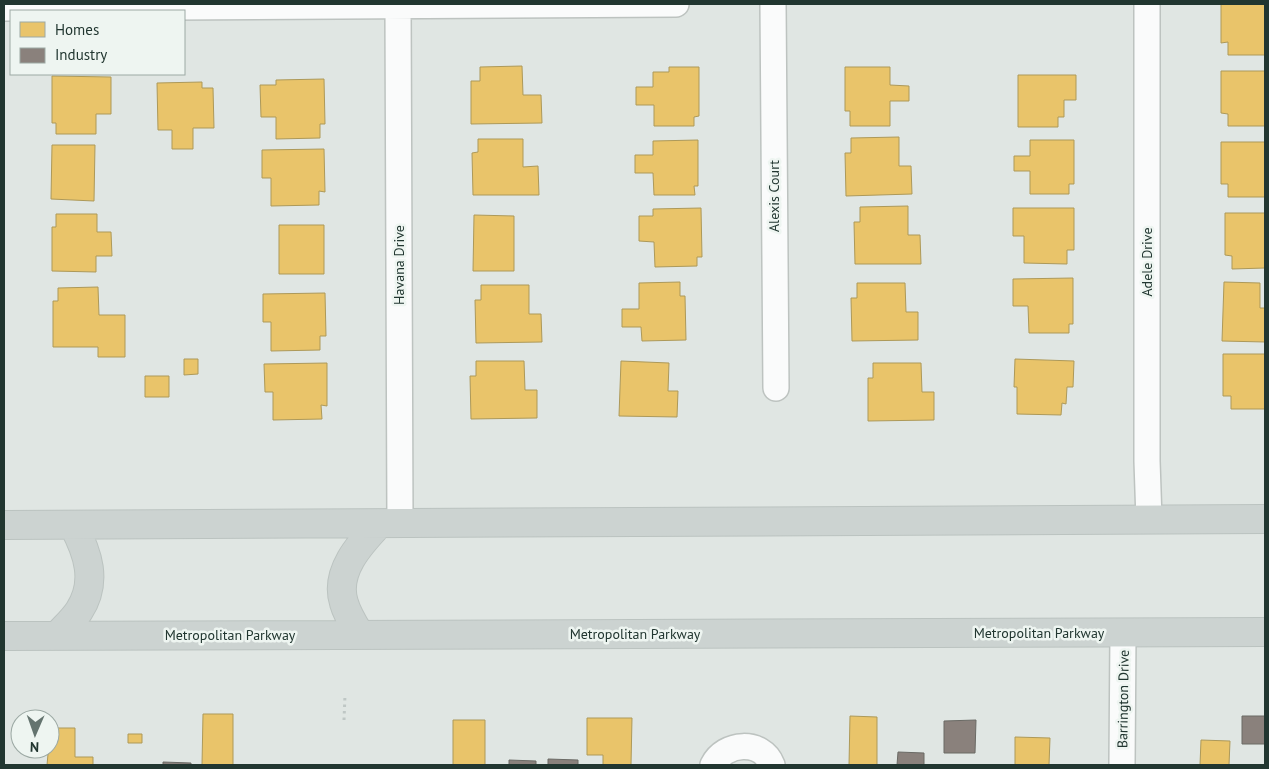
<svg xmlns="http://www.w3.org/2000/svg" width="1269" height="769" viewBox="0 0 1269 769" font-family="'PT Sans',sans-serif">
	<rect width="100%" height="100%" fill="#e0e6e3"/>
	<path fill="#e9c46a" stroke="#ad9959" d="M1221,4H1265V55H1228V42L1221,43Z
		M522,66L523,95H541L542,123L471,124V81H480V67Z
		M669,67H699V116L694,117V126H654V105H636V87H653V72H669Z
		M845,67H890V85L909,86V101H890V126H850V111H845Z
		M1221,71H1265V126H1228V114L1221,113Z
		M1018,75H1076V100H1064V117H1058V127H1018Z
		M52,76L111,77V114H96V134H56V123H52Z
		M324,79L325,124H320V138L276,139V117H261L260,85H276V80Z
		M202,82V88H213L214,128H193V149H172V130H158L157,83Z
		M899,137V166H911L912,194L846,196L845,153H851V138Z
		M478,139H523V167L538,166L539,195H473L472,153L478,152Z
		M698,140V186H694L695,195H654L653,173H635V155H653V141Z
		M1030,140H1074V184H1069V194H1030V171H1014V156H1030Z
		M1221,142H1265V197H1228V184H1221Z
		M52,145H95L94,201L51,199Z
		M324,149L325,192L319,191V205L271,206V178H262V150Z
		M908,206V235H920L921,264H855L854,222H860V207Z
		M701,208L702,257H697V266L655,267L654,242L639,241V216H653V209Z
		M1013,208H1074V250H1067V264L1024,263V236H1013Z
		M1225,213H1265V268L1232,269V256L1225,255Z
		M56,214H97V232H111L112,256H96V272L52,271V227H56Z
		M474,215L514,216V271H473Z
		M279,225H324V274H279Z
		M1073,278V324H1069V333H1029L1028,306H1013V279Z
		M680,282V296H685L686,340L642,341L641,327H622V309H639V283Z
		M1224,282L1260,283V308H1265V342L1222,341Z
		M857,283H905L906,312H918V340L852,341L851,298H857Z
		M481,285H529V314H541L542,342L476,343L475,300H481Z
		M98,287L99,315H125V357H98V347H53V301H58V288Z
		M325,293L326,336H320V350L271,351V322H263V294Z
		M1223,354H1265V409H1231V396H1223Z
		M184,359H198V374L184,375Z
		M1015,359L1074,361L1073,387H1067L1066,404L1062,403L1061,415L1017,414V387H1014Z
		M476,361H524L525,390H537V418L471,419L470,376H476Z
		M621,361L669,363L668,391H678L677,417L619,416Z
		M327,363V406L321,405L322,419L273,420V392H265L264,364Z
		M873,363H921L922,392H934V420L868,421V378H873Z
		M145,376H169V397H145Z
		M203,714H233V765H202Z
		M850,716L877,717V765H849Z
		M587,718H632L631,765H603V755H587Z
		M453,720H485V765H453Z
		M50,728H75V757H93V765H47L48,754L32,753V749H50Z
		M128,734H142V743H128Z
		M1015,737L1050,738L1049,765H1015Z
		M1201,740L1230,741L1229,765H1200Z"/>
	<path fill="#8a817c" stroke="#6a6a65" d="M1242,716H1265V744H1242Z
		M976,720L975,753H944V721Z
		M898,752L924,753V765H897Z
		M548,759L578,760V765H548Z
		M509,760L536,761V765H509Z
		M163,762L191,763V765H163Z"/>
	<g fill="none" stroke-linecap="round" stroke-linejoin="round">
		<defs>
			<path id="minor" d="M773,4L776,388
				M1147,4V461L1149,520
				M398,6L400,524
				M4,8L676,4
				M713,765C724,742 762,739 772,765
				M1122,765L1123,633"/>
			<path id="primary" d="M4,525L1265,519
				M58,635C65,627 73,620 79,611C98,582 88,553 73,525
				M360,635C354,625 347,614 344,603C334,572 360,544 379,524
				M4,636L1265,632"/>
		</defs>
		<use href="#minor" stroke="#bdc3c0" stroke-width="28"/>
		<use href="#primary" stroke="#bbc3c0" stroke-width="30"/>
		<path stroke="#bfc7c5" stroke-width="3" stroke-dasharray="2.5 4" stroke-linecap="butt" d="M344,720L345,695"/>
		<use href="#minor" stroke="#fafbfb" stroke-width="25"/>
		<use href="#primary" stroke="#ccd3d1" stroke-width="28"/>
	</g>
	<g text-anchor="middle" stroke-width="5" stroke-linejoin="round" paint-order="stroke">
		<g font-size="14" fill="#213630" stroke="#eef5f1">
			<text transform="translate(774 196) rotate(-90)" y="5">Alexis Court</text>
			<text transform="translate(1147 262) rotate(-90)" y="5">Adele Drive</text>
			<text transform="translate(399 265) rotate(-90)" y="5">Havana Drive</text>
			<text x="1039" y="638">Metropolitan Parkway</text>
			<text x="635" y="639">Metropolitan Parkway</text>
			<text x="230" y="640">Metropolitan Parkway</text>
			<text transform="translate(1123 699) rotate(-89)" y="5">Barrington Drive</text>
		</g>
	</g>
	<rect width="1269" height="769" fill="none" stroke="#213630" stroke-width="10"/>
	<rect x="10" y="10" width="175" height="65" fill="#eef5f1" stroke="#9ca9a4"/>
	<rect x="20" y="22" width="25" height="15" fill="#e9c46a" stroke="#9ca9a4"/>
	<text x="55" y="35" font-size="15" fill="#213630">Homes</text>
	<rect x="20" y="48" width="25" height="15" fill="#8a817c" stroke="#9ca9a4"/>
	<text x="55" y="60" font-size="15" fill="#213630">Industry</text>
	<g transform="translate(35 734) rotate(182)"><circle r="24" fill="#eef5f1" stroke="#9ca9a4"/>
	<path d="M0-4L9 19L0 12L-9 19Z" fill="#64746f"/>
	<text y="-8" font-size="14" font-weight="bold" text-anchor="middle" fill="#213630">N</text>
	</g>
</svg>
